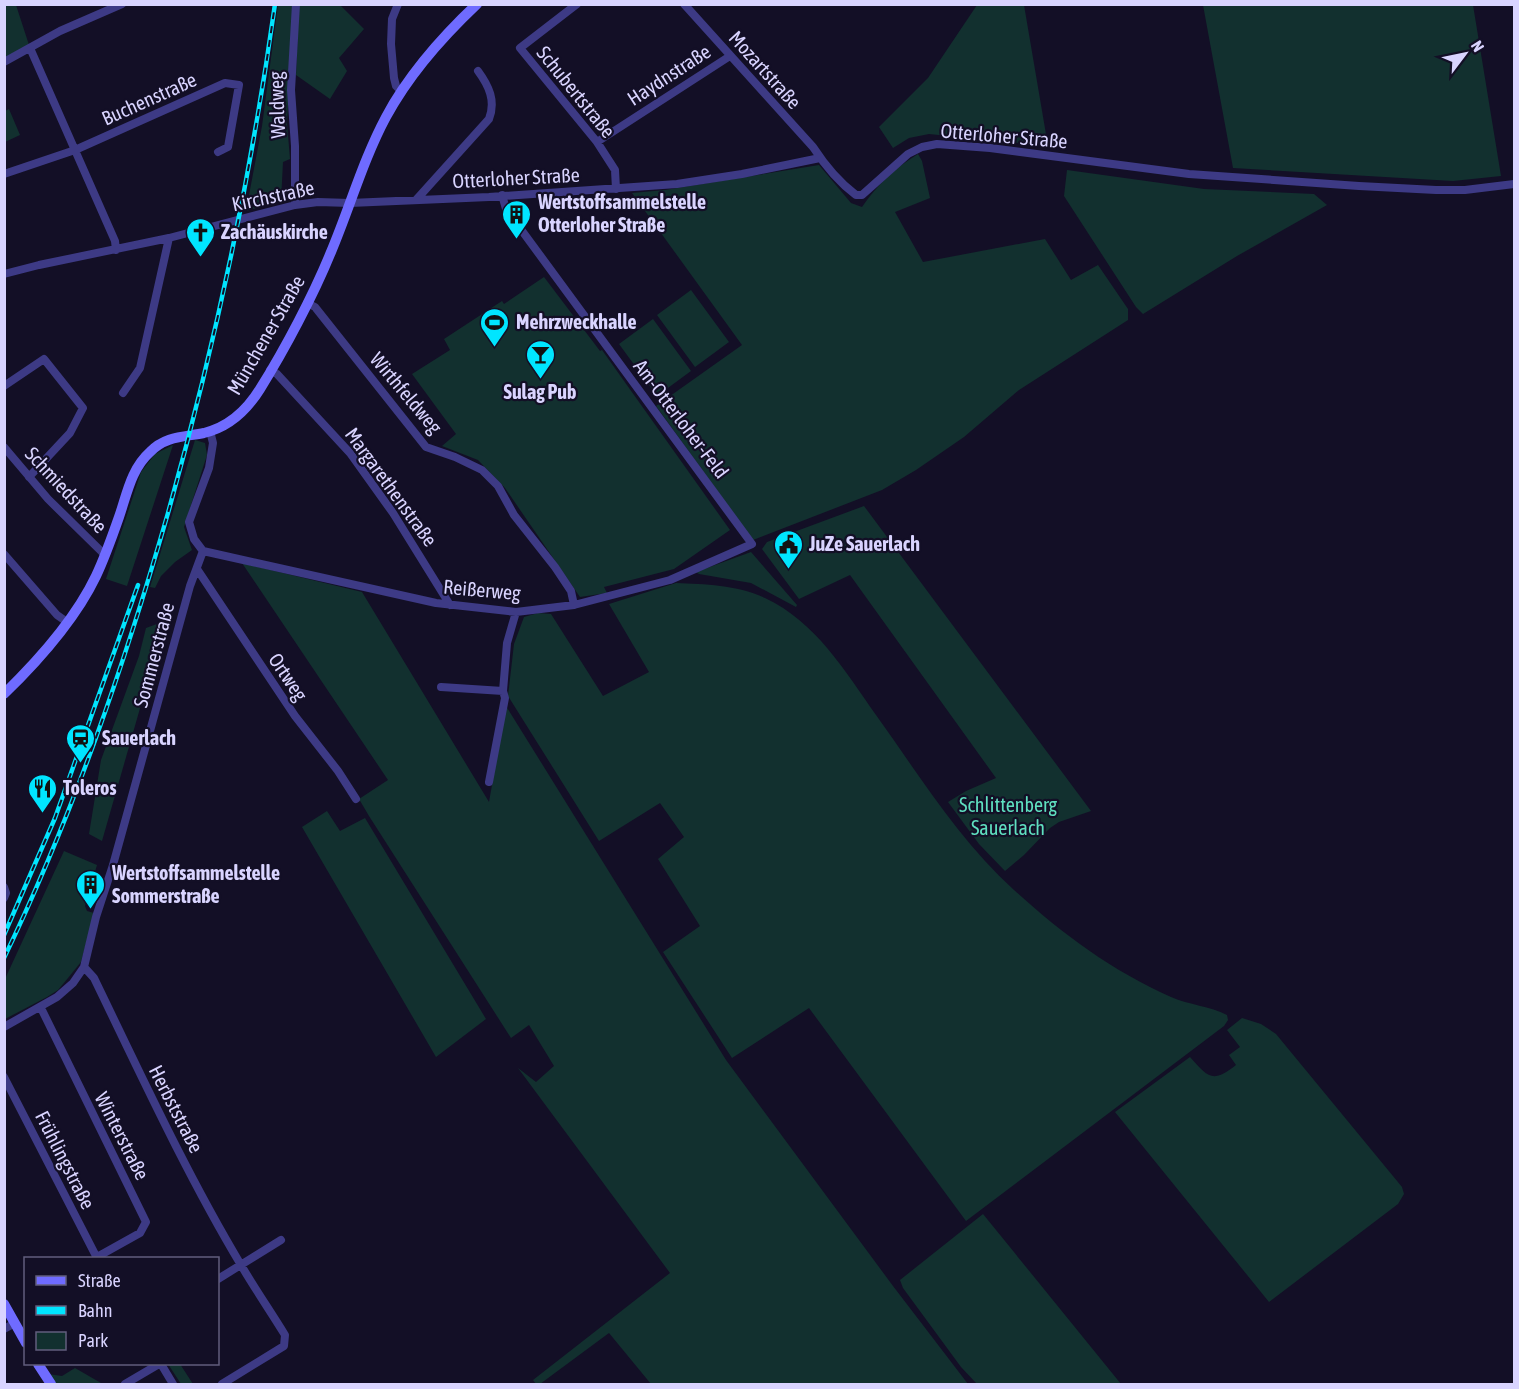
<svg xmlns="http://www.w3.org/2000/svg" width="1519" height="1389" viewBox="0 0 1519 1389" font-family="'Asap Condensed',sans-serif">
	<rect width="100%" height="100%" fill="#130f26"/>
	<path fill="#12302f" d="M5,5H16L29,45L5,59Z
		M278,5H294L287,123L290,159L283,162L281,201L246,211L262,126Z
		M299,5H340L364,29L339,58L347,71L330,99L296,75Z
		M977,5H1024L1048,146L929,134L909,138L893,148L879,127L928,78Z
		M1203,5H1473L1501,176L1453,181L1233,168Z
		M9,109L20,135L5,142V111Z
		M918,154L922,161L930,198L895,212L923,262L1045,239L1071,280L1098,265L1128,309V320L1019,390L964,437L916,470L882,490L753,540L656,406L742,345L632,193L665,190L819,165L851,203L862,207C877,185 895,168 918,154Z
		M1067,170L1204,189L1314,194L1327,205L1237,256L1143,314L1136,307L1064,196Z
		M544,277L600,351L602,350L730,530L674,569L604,587L607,593L580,597L505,488L478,460L442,446L456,434L412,374L450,350L444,339L502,301L504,304Z
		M691,290L729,342L695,367L657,315Z
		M653,319L691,371L657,396L619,344Z
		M195,440L205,443L207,455L184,527L192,550L175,562L161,576L155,588L150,587Z
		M173,445L127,586L106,579L141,472L155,454Z
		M864,506L1091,811L1059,822L1050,828L1024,855L1005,871L979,844L948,802L966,791L996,778L850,575L799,599L762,549L767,542Z
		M751,552L797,605L796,607L751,583L699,574L696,572Z
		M242,563L362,592L489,802L506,706L726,1060L893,1286L968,1384H651L609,1333L540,1384H536L533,1380L670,1273L518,1068L536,1082L554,1066L529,1025L511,1038L369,816L359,799L388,780Z
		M676,583C705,584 737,585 765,598C816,622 845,671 876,715C919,775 959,840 1014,890C1061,933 1112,971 1171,997C1189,1005 1210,1006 1227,1015L1228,1020L1224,1026L966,1221L809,1008L732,1058L663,952L700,926L658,859L684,837L660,803L599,841L508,696L514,644L524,617L538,613L551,614L603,696L649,672L609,604Z
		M165,621L102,841L89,834L101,760L139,656L146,628Z
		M327,811L340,831L365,818L486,1019L436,1057L302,827Z
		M64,851L97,865L85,906L87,911L94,913L81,962L68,978L58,990L47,997L5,1019V979Z
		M1242,1018L1261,1024L1276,1034L1402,1187L1404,1194L1398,1204L1269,1302L1115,1112L1190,1057C1208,1077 1212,1084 1236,1065L1229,1055L1240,1047L1227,1030Z
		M983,1214L1121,1384H977L961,1367L903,1288L900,1280Z
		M168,1364H180L193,1384H181Z
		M75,1368L101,1383V1384H54L48,1374L62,1376Z"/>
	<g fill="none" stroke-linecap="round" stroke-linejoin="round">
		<path stroke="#3d3a85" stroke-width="8" d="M398,4L392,19L391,44L394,78L396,86L402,92
			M577,4L520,48L597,142L615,170L616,189
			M684,4L813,147C824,164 840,183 856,195H862L908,154L922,147L937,144L990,148L1189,174L1359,186L1436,190H1465L1514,184
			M30,48L115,241L116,250
			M4,62L60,31L122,4
			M597,142L730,56
			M4,174L75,150L225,83L239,85L228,147L218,152
			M416,200L489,119C496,101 489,86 478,71
			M295,205V146L291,90L296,4
			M4,274L39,265L169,238L295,205L318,202L350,203L489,197L677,184L742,174L820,158
			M307,303L315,307L426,447L455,457L482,470L498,486L514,515L555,567L571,591L574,605
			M270,370L277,374L350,453L393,513L450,605
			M4,386L44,359L83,408L70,433L29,477
			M123,393L140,368L169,238
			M4,447L48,499L105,555
			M203,551L436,603L516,612L574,605L670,580L752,544L506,209L502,195
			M203,551L194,539L189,522L209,468L213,443L210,431
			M4,554L57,615L67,622
			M197,569L295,716L338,771L356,799
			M441,687L503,691
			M489,782L505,698L503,691L507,643L516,612
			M4,887L6,893L4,898
			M84,967L94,978C141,1075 186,1173 241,1265C255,1289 271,1312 285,1335L284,1346L222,1384
			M41,1008L146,1222L140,1233L97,1257
			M4,1027L57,997L73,983L84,967L96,917L113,865L190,586L203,551
			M4,1077L97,1258
			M218,1279L281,1240
			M4,1329L15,1323
			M161,1364L173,1384
			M125,1384L159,1364"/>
		<path stroke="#6f6bff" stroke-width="10" d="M4,694C39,660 75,620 96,576C105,557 112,537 119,517C127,494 131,469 150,452C165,436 184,437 204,433C229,427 247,410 260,389C285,349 313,296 331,252C350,207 363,160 386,117C409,74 441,38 477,4
			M4,1304L26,1343
			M38,1364L51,1384"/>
		<defs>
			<path id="rail" d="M4,935L55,818L138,585
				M4,958C73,815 124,666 168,513C215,345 251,177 275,4"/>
		</defs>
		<use href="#rail" stroke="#00e5ff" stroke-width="4.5"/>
		<use href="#rail" stroke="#130f26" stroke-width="2" stroke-dasharray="7" stroke-linecap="butt"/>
	</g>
	<defs>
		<symbol id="building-pin" viewBox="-11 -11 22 30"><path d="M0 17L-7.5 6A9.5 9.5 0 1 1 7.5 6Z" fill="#00e5ff" stroke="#130f26"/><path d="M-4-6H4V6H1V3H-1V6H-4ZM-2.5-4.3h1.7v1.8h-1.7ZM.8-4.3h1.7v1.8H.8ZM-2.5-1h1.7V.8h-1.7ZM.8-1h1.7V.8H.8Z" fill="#111"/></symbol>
		<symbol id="church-pin" viewBox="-11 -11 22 30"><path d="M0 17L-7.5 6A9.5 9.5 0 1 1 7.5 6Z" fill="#00e5ff" stroke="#130f26"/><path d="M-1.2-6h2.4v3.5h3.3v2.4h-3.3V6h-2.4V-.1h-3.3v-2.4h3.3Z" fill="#111"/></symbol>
		<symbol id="stadium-pin" viewBox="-11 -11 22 30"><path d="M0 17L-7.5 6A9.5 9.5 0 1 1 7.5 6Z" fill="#00e5ff" stroke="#130f26"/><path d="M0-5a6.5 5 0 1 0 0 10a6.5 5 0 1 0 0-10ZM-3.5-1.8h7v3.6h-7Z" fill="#111"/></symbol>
		<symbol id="bar-pin" viewBox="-11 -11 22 30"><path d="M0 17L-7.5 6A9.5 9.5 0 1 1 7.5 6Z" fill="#00e5ff" stroke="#130f26"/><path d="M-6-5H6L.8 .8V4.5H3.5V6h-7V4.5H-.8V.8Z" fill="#111"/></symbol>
		<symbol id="civic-pin" viewBox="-11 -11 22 30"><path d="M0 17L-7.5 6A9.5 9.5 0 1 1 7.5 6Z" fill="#00e5ff" stroke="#130f26"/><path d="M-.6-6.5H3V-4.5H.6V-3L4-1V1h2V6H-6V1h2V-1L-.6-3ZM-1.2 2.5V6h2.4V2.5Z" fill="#111"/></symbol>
		<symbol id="station-pin" viewBox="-11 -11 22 30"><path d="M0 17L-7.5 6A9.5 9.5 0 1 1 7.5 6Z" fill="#00e5ff" stroke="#130f26"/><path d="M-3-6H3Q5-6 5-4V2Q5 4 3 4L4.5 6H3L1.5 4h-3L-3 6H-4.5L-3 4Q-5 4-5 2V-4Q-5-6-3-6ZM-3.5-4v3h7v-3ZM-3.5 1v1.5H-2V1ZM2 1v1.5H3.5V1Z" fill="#111"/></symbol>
		<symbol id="restaurant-pin" viewBox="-11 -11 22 30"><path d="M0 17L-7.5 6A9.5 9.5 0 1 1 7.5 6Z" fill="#00e5ff" stroke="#130f26"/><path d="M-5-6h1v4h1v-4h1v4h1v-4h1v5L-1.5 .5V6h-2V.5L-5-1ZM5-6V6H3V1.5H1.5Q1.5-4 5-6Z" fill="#111"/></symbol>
	</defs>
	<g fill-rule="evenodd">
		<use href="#building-pin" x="500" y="198" width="33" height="45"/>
		<use href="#church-pin" x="184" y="216" width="33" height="45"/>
		<use href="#stadium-pin" x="478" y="306" width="33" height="45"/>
		<use href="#bar-pin" x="524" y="338" width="33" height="45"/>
		<use href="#civic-pin" x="772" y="528" width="33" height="45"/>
		<use href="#station-pin" x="64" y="722" width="33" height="45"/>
		<use href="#restaurant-pin" x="26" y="772" width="33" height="45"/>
		<use href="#building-pin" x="74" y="868" width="33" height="45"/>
	</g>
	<g text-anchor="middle" stroke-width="4.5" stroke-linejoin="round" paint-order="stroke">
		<g font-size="20" fill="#d9d4ff" stroke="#130f26">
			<text transform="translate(765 70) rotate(48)" y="7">Mozartstraße</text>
			<text transform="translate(669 75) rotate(-33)" y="7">Haydnstraße</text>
			<text transform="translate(576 92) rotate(51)" y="7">Schubertstraße</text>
			<text transform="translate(149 99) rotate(-24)" y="7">Buchenstraße</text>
			<text transform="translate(277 105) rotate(-92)" y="7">Waldweg</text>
			<text transform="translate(1004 136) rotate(5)" y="7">Otterloher Straße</text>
			<text transform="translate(516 178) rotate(-3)" y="7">Otterloher Straße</text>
			<text transform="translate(273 196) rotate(-12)" y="7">Kirchstraße</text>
			<text transform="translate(266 335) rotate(-60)" y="7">Münchener Straße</text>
			<text transform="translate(406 393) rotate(50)" y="7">Wirthfeldweg</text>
			<text transform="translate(681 419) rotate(53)" y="7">Am-Otterloher-Feld</text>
			<text transform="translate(391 487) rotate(54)" y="7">Margarethenstraße</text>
			<text transform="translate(66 490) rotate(47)" y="7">Schmiedstraße</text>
			<text transform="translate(482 590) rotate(5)" y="7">Reißerweg</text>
			<text transform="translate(154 655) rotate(-75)" y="7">Sommerstraße</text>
			<text transform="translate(288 677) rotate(56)" y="7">Ortweg</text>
			<text transform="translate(176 1109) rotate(63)" y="7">Herbststraße</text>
			<text transform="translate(122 1136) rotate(63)" y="7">Winterstraße</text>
			<text transform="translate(65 1160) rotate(63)" y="7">Frühlingstraße</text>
		</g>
		<g font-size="20" font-weight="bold" fill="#d9d4ff" stroke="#130f26" text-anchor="start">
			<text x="538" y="209">Wertstoffsammelstelle<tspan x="538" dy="23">Otterloher Straße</tspan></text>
			<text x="221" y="239">Zachäuskirche</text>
			<text x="516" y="329">Mehrzweckhalle</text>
			<text x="540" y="399" text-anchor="middle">Sulag Pub</text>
			<text x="809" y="551">JuZe Sauerlach</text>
			<text x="102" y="745">Sauerlach</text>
			<text x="63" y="795">Toleros</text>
			<text x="112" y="880">Wertstoffsammelstelle<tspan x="112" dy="23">Sommerstraße</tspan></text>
		</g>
		<g font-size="20" fill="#5fe0c0" stroke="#130f26">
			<text x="1008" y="812">Schlittenberg<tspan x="1008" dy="23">Sauerlach</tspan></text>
		</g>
	</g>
	<rect width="1519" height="1389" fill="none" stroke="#d9d4ff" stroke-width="12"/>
	<rect x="24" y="1257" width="195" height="108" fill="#130f26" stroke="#625e7d" stroke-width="1.5"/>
	<rect x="36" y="1276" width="30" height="9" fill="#6f6bff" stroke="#625e7d" stroke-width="1.5"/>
	<text x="78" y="1287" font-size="18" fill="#d9d4ff">Straße</text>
	<rect x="36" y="1306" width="30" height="9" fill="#00e5ff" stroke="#625e7d" stroke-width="1.5"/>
	<text x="78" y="1317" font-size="18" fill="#d9d4ff">Bahn</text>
	<rect x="36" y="1332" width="30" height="18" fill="#12302f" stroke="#625e7d" stroke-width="1.5"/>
	<text x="78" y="1347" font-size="18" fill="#d9d4ff">Park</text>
	<g transform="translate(1465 54) rotate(58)" stroke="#130f26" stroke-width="4.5" paint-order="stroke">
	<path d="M0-4.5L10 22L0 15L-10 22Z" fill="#d9d4ff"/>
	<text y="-9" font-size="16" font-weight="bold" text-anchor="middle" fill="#d9d4ff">N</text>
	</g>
</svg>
